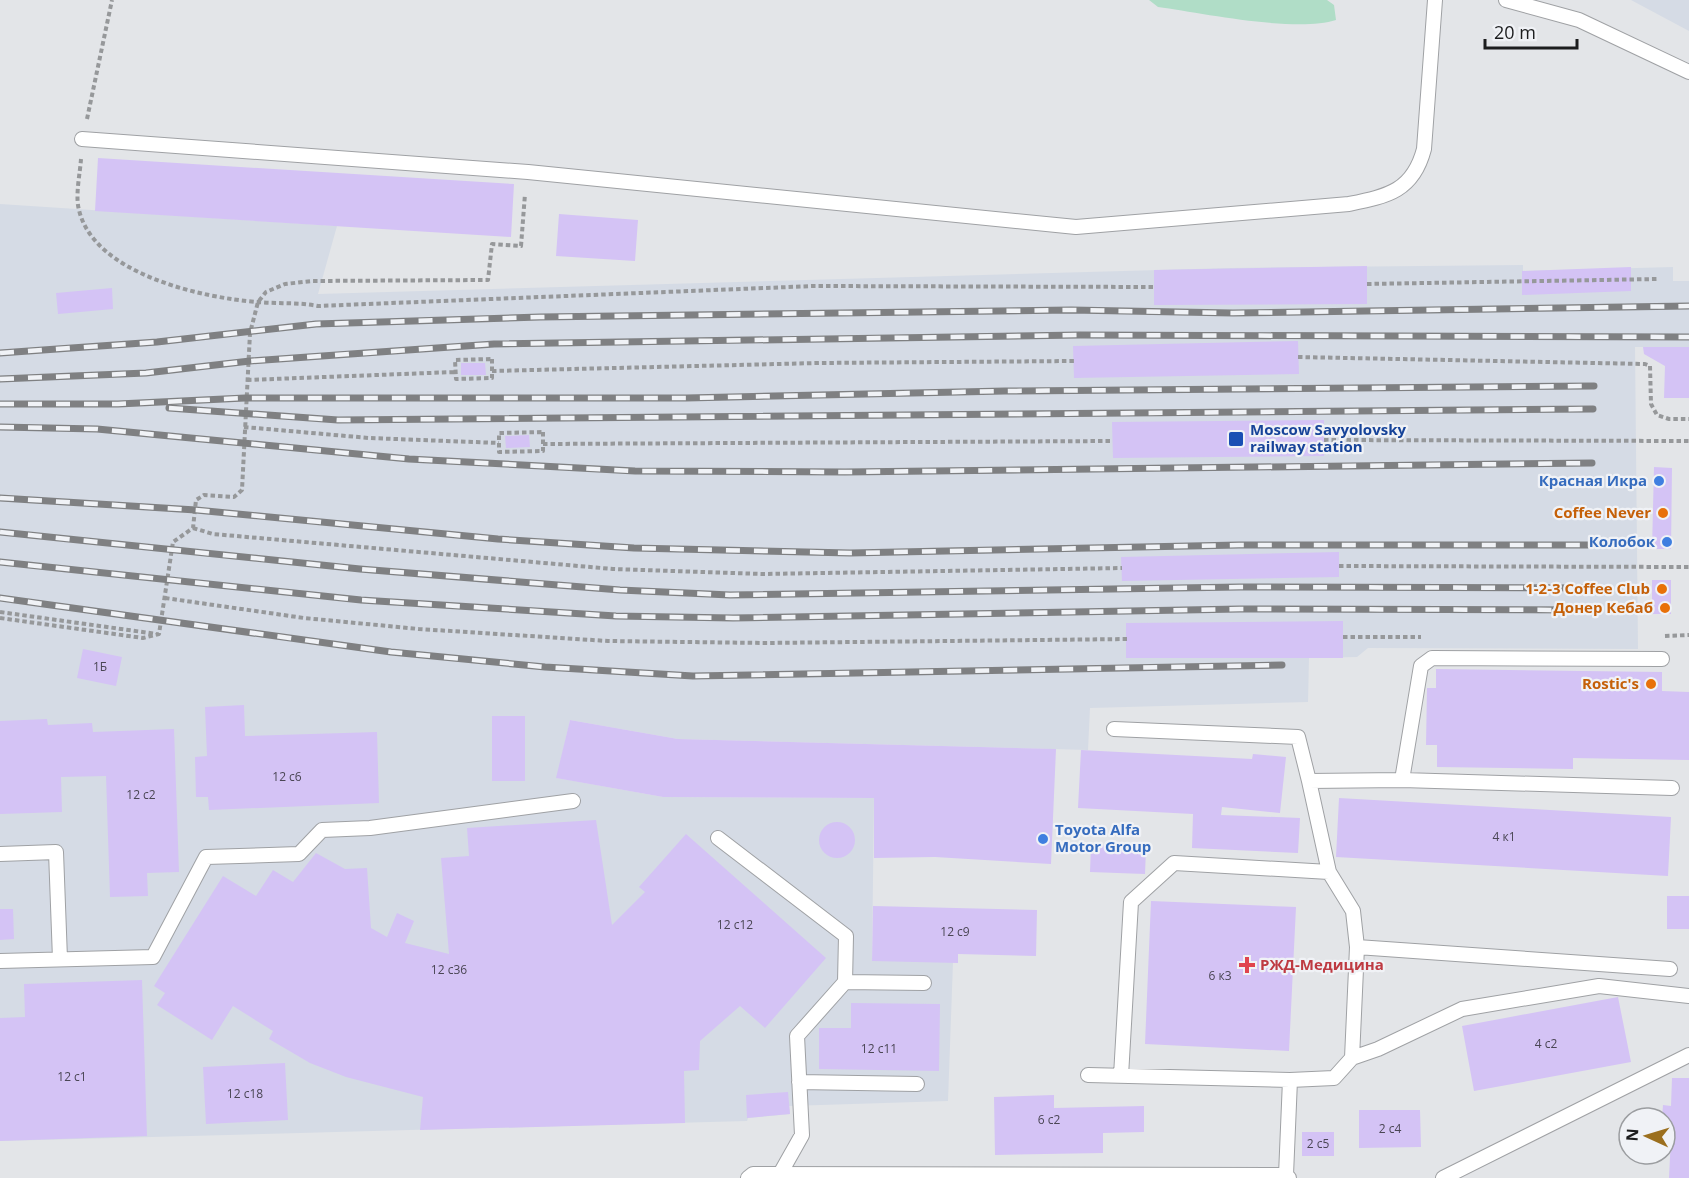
<svg xmlns="http://www.w3.org/2000/svg" width="1689" height="1178" viewBox="0 0 1689 1178" font-family="'Open Sans',sans-serif">
	<rect width="100%" height="100%" fill="#e3e5e8"/>
	<path fill="#d5dbe5" d="M1631,0H1689V31Z
		M0,204L337,226L318,294L1231,268L1523,265V271L1673,267V281H1689V347H1635L1638,649L1368,648L1357,657L1309,658L1308,702L1090,708L1088,750L678,739L570,720L557,778L663,797L874,798L872,960L953,962L948,1101L789,1106L790,1114L748,1118L747,1121L0,1141Z"/>
	<path fill="#b0ddc7" d="M1149,0H1327L1334,5L1336,20C1296,33 1202,13 1158,7Z"/>
	<path fill="#d4c3f5" d="M98,158L514,184L511,237L95,211Z
		M559,214L638,220L635,261L556,256Z
		M1367,266V304L1154,305V270Z
		M1631,267V291L1522,295V271Z
		M112,288L113,309L58,314L56,293Z
		M1298,341L1299,374L1074,378L1073,346Z
		M1643,347H1689V398H1664L1665,366L1644,354Z
		M461,363H485L486,375H461Z
		M1324,420V456L1113,458L1112,422Z
		M529,435L530,447L506,448L505,436Z
		M1654,467L1672,468L1671,549H1652Z
		M1339,552V577L1122,581L1121,557Z
		M1652,580H1671V614H1652Z
		M1343,621V658H1126V623Z
		M83,649L122,657L116,686L77,678Z
		M1436,669L1662,672V691L1689,692V760L1573,758V769L1437,767V745H1426L1427,688H1436Z
		M244,705L245,736L377,732L379,803L209,810L208,797H196L195,757L207,756L205,707Z
		M492,716H525V781H492Z
		M47,719L48,725L92,723L93,732L174,729L179,872L147,873L148,896L110,897L106,776L61,777L62,812L0,814V721Z
		M570,720L678,739L1056,749L1051,864L935,857L874,858V798L663,797L556,778Z
		M1081,750L1252,759L1253,754L1286,757L1280,813L1222,807L1221,815L1300,818L1298,853L1192,848L1193,814L1078,808Z
		M1339,798L1671,817L1668,876L1336,857Z
		M596,820L612,925L645,892L639,887L686,834L826,958L765,1028L740,1006L700,1041L699,1070L684,1071L685,1123L420,1130L423,1097L346,1077L310,1063L269,1039L273,1031L233,1006L212,1040L157,1005L165,993L154,986L223,876L256,896L273,870L293,882L316,853L345,869L367,868L371,928L387,937L397,913L414,921L405,943L449,954L441,858L469,856L467,828Z
		M819 840a18 18 0 1 1 36 0a18 18 0 1 1-36 0Z
		M1091,845L1146,848L1145,874L1090,872Z
		M1667,896H1689V929H1667Z
		M1151,901L1296,907L1289,1051L1145,1044Z
		M873,906L1037,910L1036,956L958,954V963L872,961Z
		M0,909H13L14,939L0,940Z
		M142,980L147,1136L0,1141V1018L25,1017L24,984Z
		M1618,997L1631,1062L1474,1091L1462,1026Z
		M851,1003L940,1004L939,1071L819,1069V1028H851Z
		M285,1063L288,1120L206,1124L203,1067Z
		M1672,1078H1689V1178H1669L1671,1136L1665,1135V1118H1662L1663,1105L1671,1106Z
		M788,1092L790,1114L747,1118L746,1095Z
		M1054,1095V1108L1144,1106V1132L1103,1133V1153L995,1155L994,1097Z
		M1359,1110H1420L1421,1147L1359,1148Z
		M1302,1132H1334V1156H1302Z"/>
	<g fill="none" stroke-linecap="round" stroke-linejoin="round">
		<defs>
			<path id="service" d="M1506,0L1579,20L1689,72
				M82,139L528,172L1076,227L1349,204C1388,196 1413,191 1424,149L1435,0
				M1114,729L1298,737L1309,781
				M1402,780L1421,666L1432,658L1662,659
				M718,838L846,936L845,982
				M0,854L56,852L60,959
				M1357,947L1353,911L1329,872L1309,781L1402,780L1672,788
				M0,961L153,957L206,857L299,854L322,830L370,828L573,801
				M1352,1058L1378,1049L1462,1009L1599,986L1689,996
				M1088,1075L1290,1080
				M1121,1076L1131,902L1174,863L1329,872
				M799,1082L917,1084
				M780,1174L802,1135L797,1036L845,982L924,983
				M748,1178L753,1174L1286,1175
				M1289,1178L1286,1175L1290,1080L1334,1078L1352,1058L1357,947L1670,969
				M1443,1178L1689,1055"/>
		</defs>
		<use href="#service" stroke="#9fa1a4" stroke-width="16"/>
		<path stroke="#96989a" stroke-width="4" stroke-dasharray="4.5 3" stroke-linecap="butt" d="M87,119L112,0
			M81,159C80,174 75,196 79,210C94,274 202,298 258,302C278,304 298,302 318,306L814,286L1154,287
			M1367,284L1658,279
			M1298,357L1645,364L1650,366L1651,404L1657,415L1669,419H1689
			M492,359V378L456,379L455,360Z
			M492,371L819,363L1074,361
			M247,380L455,372
			M244,427L369,438L499,443
			M543,432V451L499,452V433Z
			M1324,440L1689,441
			M543,444L1113,441
			M193,528L213,534L613,569L762,574L1122,568
			M1339,566L1689,567
			M165,598L304,618L419,629L608,641L766,643L1127,639
			M0,612L157,634
			M0,618L143,638L159,634L173,542L193,528L196,500L204,495L234,497L242,490L250,333L258,302L266,292L285,284L312,281L488,280L492,244L521,246L525,194
			M1665,636L1689,635
			M1343,637H1421"/>
		<use href="#service" stroke="#fff" stroke-width="14"/>
		<defs>
			<path id="rail" d="M0,353L157,342L316,324L540,317L1071,310L1233,313L1689,306
				M0,379L146,373L250,361L494,344L1080,335L1689,337
				M0,404H118L245,398H686L1005,391L1594,386
				M169,408L338,420L1593,409
				M0,427L97,429L409,459L635,471L845,472L1592,463
				M0,498L196,510L498,539L634,548L850,553L1239,545H1592
				M0,532L360,569L620,590L730,595L1240,587L1592,588
				M0,562L361,600L616,616L733,618L1240,609L1594,610
				M0,598L391,652L545,667L693,676L1282,665"/>
		</defs>
		<use href="#rail" stroke="#7f8082" stroke-width="7"/>
		<use href="#rail" stroke="#f0f2f6" stroke-width="4.5" stroke-dasharray="14" stroke-linecap="butt"/>
	</g>
	<rect fill="#1a4fb4" stroke="#f0f2f6" stroke-width="2" x="1228" y="431" width="16" height="16" rx="3"/>
	<g fill="#3f7fe0" stroke="#f0f2f6" stroke-width="2">
		<circle cx="1659" cy="481" r="6"/>
		<circle cx="1667" cy="542" r="6"/>
		<circle cx="1043" cy="839" r="6"/>
	</g>
	<g fill="#e8710a" stroke="#f0f2f6" stroke-width="2">
		<circle cx="1663" cy="513" r="6"/>
		<circle cx="1662" cy="589" r="6"/>
		<circle cx="1665" cy="608" r="6"/>
		<circle cx="1651" cy="684" r="6"/>
	</g>
	<path fill="#e0444e" stroke="#f0f2f6" stroke-width="2" d="M1244 956h6v6h6v6h-6v6h-6v-6h-6v-6h6z"/>
	<g text-anchor="middle" stroke-width="4.5" stroke-linejoin="round" paint-order="stroke">
		<g font-size="12" fill="#4a4654">
			<text x="100" y="671">1Б</text>
			<text x="287" y="781">12 с6</text>
			<text x="141" y="799">12 с2</text>
			<text x="1504" y="841">4 к1</text>
			<text x="735" y="929">12 с12</text>
			<text x="955" y="936">12 c9</text>
			<text x="449" y="974">12 с36</text>
			<text x="1220" y="980">6 к3</text>
			<text x="1546" y="1048">4 с2</text>
			<text x="879" y="1053">12 с11</text>
			<text x="72" y="1081">12 с1</text>
			<text x="245" y="1098">12 с18</text>
			<text x="1049" y="1124">6 с2</text>
			<text x="1390" y="1133">2 с4</text>
			<text x="1318" y="1148">2 с5</text>
		</g>
		<g font-size="15" font-weight="bold" fill="#164399" stroke="#f0f2f6" text-anchor="start">
			<text x="1250" y="435">Moscow Savyolovsky<tspan x="1250" dy="17">railway station</tspan></text>
		</g>
		<g font-size="15" font-weight="bold" fill="#366cbe" stroke="#f0f2f6" text-anchor="end">
			<text x="1647" y="486">Красная Икра</text>
			<text x="1655" y="547">Колобок</text>
			<text x="1055" y="835" text-anchor="start">Toyota Alfa<tspan x="1055" dy="17">Motor Group</tspan></text>
		</g>
		<g font-size="15" font-weight="bold" fill="#c56008" stroke="#f0f2f6" text-anchor="end">
			<text x="1651" y="518">Coffee Never</text>
			<text x="1650" y="594">1-2-3 Coffee Club</text>
			<text x="1653" y="613">Донер Кебаб</text>
			<text x="1639" y="689">Rostic's</text>
		</g>
		<g font-size="15" font-weight="bold" fill="#be3a42" stroke="#f0f2f6" text-anchor="start">
			<text x="1260" y="970">РЖД-Медицина</text>
		</g>
	</g>
	<g transform="translate(1647 1136) rotate(274)"><circle r="28" fill="#f0f2f6" stroke="#9b9da0" stroke-width="1.5"/>
	<path d="M0-4.5L10 22L0 15L-10 22Z" fill="#9b6f1e"/>
	<text y="-9" font-size="16" font-weight="bold" text-anchor="middle" fill="#1c1d1e">N</text>
	</g>
	<path d="M1485 39v9h92v-9" fill="none" stroke="#1c1d1e" stroke-width="3"/>
	<text x="1494" y="39" font-size="18" fill="#1c1d1e" stroke="#f0f2f6" stroke-width="4.5" paint-order="stroke">20 m</text>
</svg>
